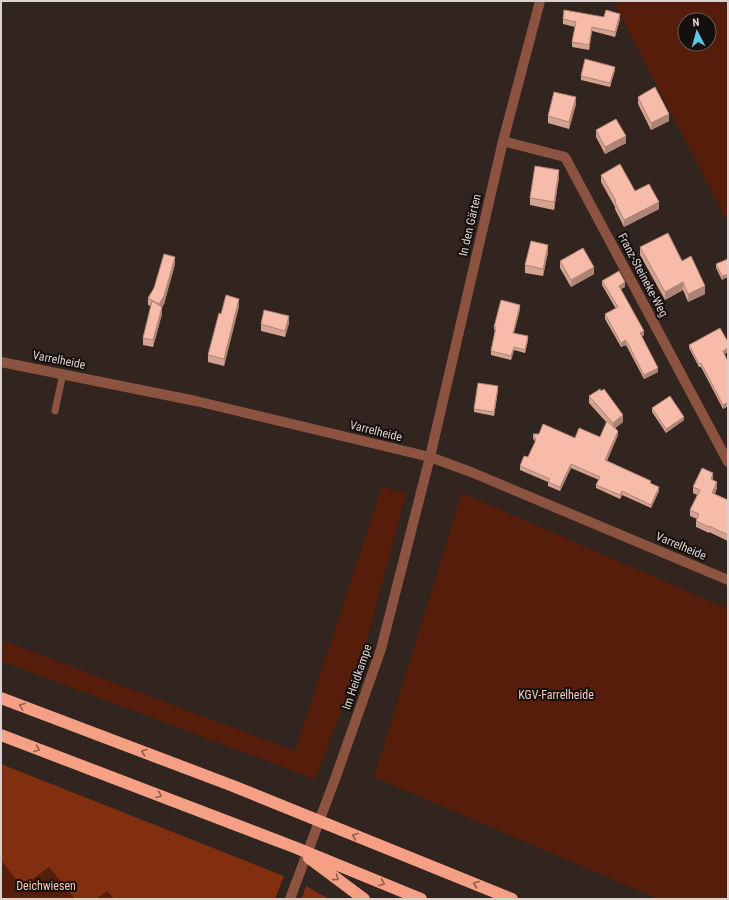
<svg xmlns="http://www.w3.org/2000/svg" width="729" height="900" viewBox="0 0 729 900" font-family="'Roboto Condensed',sans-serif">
	<rect width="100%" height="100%" fill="#32241f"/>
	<path fill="#561e0a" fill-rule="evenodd" d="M613,1H728V223ZM685,20H709V44H685Z
		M382,487L406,493L362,658L315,779L1,661V640L295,751Z
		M462,493L728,609V899H658L374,777Z
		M1,860L22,887L49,866L75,899H1Z
		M107,890L114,899H96Z"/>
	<path fill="#822f0f" d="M1,764L284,876L275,899H114L107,891L96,899H75L49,867L22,887L1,860Z
		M306,886L329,899H302Z"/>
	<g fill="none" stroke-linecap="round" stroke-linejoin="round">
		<path stroke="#8c5340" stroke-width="7" d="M55,411L63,373"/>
		<path stroke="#8c5340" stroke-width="10" d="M503,141L565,157L728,462
			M1,362L196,401L430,457L471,472L728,580
			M290,899L335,779L381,649L430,457L503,141L540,1"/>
		<path stroke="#f5a084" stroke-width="12" d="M1,698L233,786L512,899
			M1,735L294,847L421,899
			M309,858L364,899"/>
	</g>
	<path fill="#d4a291" d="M604,17L620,19L615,37L592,31L589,50L572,47V42L575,27L563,24V19Z
		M615,70L610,87L581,80V76Z
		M638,97L669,121L651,130L638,104Z
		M576,104L569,129L548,123V116Z
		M596,130L626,143L605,154L596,137Z
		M601,175L635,191L659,209L624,227L615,209V207L601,182Z
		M559,177L554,210L530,205V198Z
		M640,247L682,261L705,294L688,302L683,290L665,300L640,255Z
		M548,252L543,276L525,273V265Z
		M728,259L722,280L716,268V264Z
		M560,261L594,274L571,287L560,268Z
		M175,264L164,304L162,307V314L153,347L143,345V338L151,306L148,305V298Z
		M602,281L625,287L621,289L644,335L642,336L658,372L644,379L626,345L621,347L605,319V314L616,309L602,285Z
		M239,306L224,366L208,362V355L221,314Z
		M520,309L514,333L528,340L525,353L514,350L511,360L491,355V351L495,330H494V327Z
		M289,323L285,337L261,331V324Z
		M728,342V352L724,354L728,362V406L723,409L701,367H699L689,348V345Z
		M498,390L494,416L474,412V409Z
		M589,396L623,422L615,428L618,435L607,461L651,484L659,491L651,508L622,495L620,499L596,488V485L599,480L571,468L560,491L548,486V482L520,470V466L528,457L535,442L533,438V434L575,438L600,437L607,423L589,403Z
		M652,408L684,420L666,433L652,412Z
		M713,479V480L717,488L715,494L728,500V541L709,532V533L696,527V521L697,519L690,516V510L697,495L693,493V487Z"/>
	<path fill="#ad8476" d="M620,14V19L615,37V32Z
		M592,27V31L589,50V45Z
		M615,67V70L610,87V83Z
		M576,97V104L569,129V122Z
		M669,114V121L651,130V123Z
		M626,136V143L605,154V147Z
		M559,170V177L554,210V202Z
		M659,202V209L624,227V220Z
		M548,245V252L543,276V269Z
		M175,257V264L164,304L162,307V314L153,347V340L159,311V304Z
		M594,267V274L571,287V280Z
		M728,274V277L722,280V276Z
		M625,282V287L619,290V286Z
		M683,282V290L665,300V292Z
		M705,286V294L688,302V294Z
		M239,299V306L224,366V359Z
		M520,305V309L513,336V333Z
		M289,316V323L285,337V331Z
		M644,331V335L640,337V333Z
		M528,336V340L525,353V350Z
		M626,340V345L621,347V343Z
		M514,347V350L511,360V356Z
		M728,348V352L723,355V351Z
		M658,368V372L644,379V375Z
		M498,386V390L494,416V412Z
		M728,402V406L723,409V405Z
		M623,415V422L613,430V423Z
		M684,417V420L666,433V429Z
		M618,431V435L605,464V460Z
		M571,464V468L560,491V487Z
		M713,473V479L711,485V479Z
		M717,482V488L712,499V493Z
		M659,487V491L651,508V505Z
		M622,491V495L620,499V495Z"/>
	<path fill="#f7bca9" stroke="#ad8476" d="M564,10L604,17L606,10L620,14L615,32L592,27L589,45L572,42L576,22L563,19Z
		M585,59L615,67L610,83L581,76Z
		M655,87L669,114L651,123L638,97Z
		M554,92L576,97L569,122L548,116Z
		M616,119L626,136L605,147L596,130Z
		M620,164L635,191L649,184L659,202L624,220L615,202L616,201L601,175Z
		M535,166L559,170L554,202L530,198Z
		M668,233L682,261L691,256L705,286L688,294L683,282L665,292L640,247Z
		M531,241L548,245L543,269L525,265Z
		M583,248L594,267L571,280L560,261Z
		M164,254L175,257L164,296L159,304L148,298L154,288Z
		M728,259V274L722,276L716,264Z
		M619,271L625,282L619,286L644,331L640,333L658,368L644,375L626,340L621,343L605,314L618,307L602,281Z
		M226,295L239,299L224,359L208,355L219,313L221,314Z
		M501,300L520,305L513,333L528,336L525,350L514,347L511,356L491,351L496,327H494Z
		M152,301L162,307L153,340L143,338Z
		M264,310L289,316L285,331L261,324Z
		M720,328L728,342V348L723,351L728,362V402L723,405L701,363L699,364L689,345Z
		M478,383L498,386L494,412L474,409Z
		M600,389L601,391L604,389L623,415L613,423L589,396Z
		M670,396L684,417L666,429L652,408Z
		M607,421L618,431L605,460L651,481L650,483L659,487L651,505L622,491L620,495L596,485L600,477L571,464L560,487L548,482L550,479L520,466L524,456L528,457L536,440L533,434H539L543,424L575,438L579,428L600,437Z
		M702,468L713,473L711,479L717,482L712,493L728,500V535L709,526V527L696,521L699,514L690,510L700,490L693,487Z"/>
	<defs><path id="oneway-chevron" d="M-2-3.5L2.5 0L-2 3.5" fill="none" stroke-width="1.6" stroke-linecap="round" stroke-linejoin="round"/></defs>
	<g stroke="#905f4e">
		<use href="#oneway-chevron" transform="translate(22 706) rotate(-159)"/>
		<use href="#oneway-chevron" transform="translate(37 749) rotate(21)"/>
		<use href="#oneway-chevron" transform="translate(144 752) rotate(-159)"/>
		<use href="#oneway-chevron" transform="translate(159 795) rotate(21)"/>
		<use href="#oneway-chevron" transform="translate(355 836) rotate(-158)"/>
		<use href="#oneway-chevron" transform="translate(336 878) rotate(37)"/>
		<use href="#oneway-chevron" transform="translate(382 883) rotate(22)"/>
		<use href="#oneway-chevron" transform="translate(476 884) rotate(-158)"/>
	</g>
	<g text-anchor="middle" stroke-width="4" stroke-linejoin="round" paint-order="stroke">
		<g font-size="12" fill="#dbd1ce" stroke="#150f0d">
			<text transform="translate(470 225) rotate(-77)" y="4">In den Gärten</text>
			<text transform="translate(643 275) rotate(62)" y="4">Franz-Steineke-Weg</text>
			<text transform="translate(59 360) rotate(11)" y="4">Varrelheide</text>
			<text transform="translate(376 431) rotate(14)" y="4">Varrelheide</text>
			<text transform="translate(681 546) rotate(23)" y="4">Varrelheide</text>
			<text transform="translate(357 677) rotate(-71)" y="4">Im Heidkampe</text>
		</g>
		<g font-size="12" fill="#f9c8b8" stroke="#150f0d">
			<text x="556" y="699">KGV-Farrelheide</text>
			<text x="46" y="890">Deichwiesen</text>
		</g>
	</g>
	<rect width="729" height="900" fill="none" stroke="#dbd1ce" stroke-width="4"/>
	<g transform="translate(697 32) rotate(354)"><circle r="19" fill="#150f0d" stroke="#645d5a"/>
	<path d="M0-3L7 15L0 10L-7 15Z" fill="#5bc8e6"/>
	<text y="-6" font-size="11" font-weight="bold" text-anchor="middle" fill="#dbd1ce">N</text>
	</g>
</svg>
